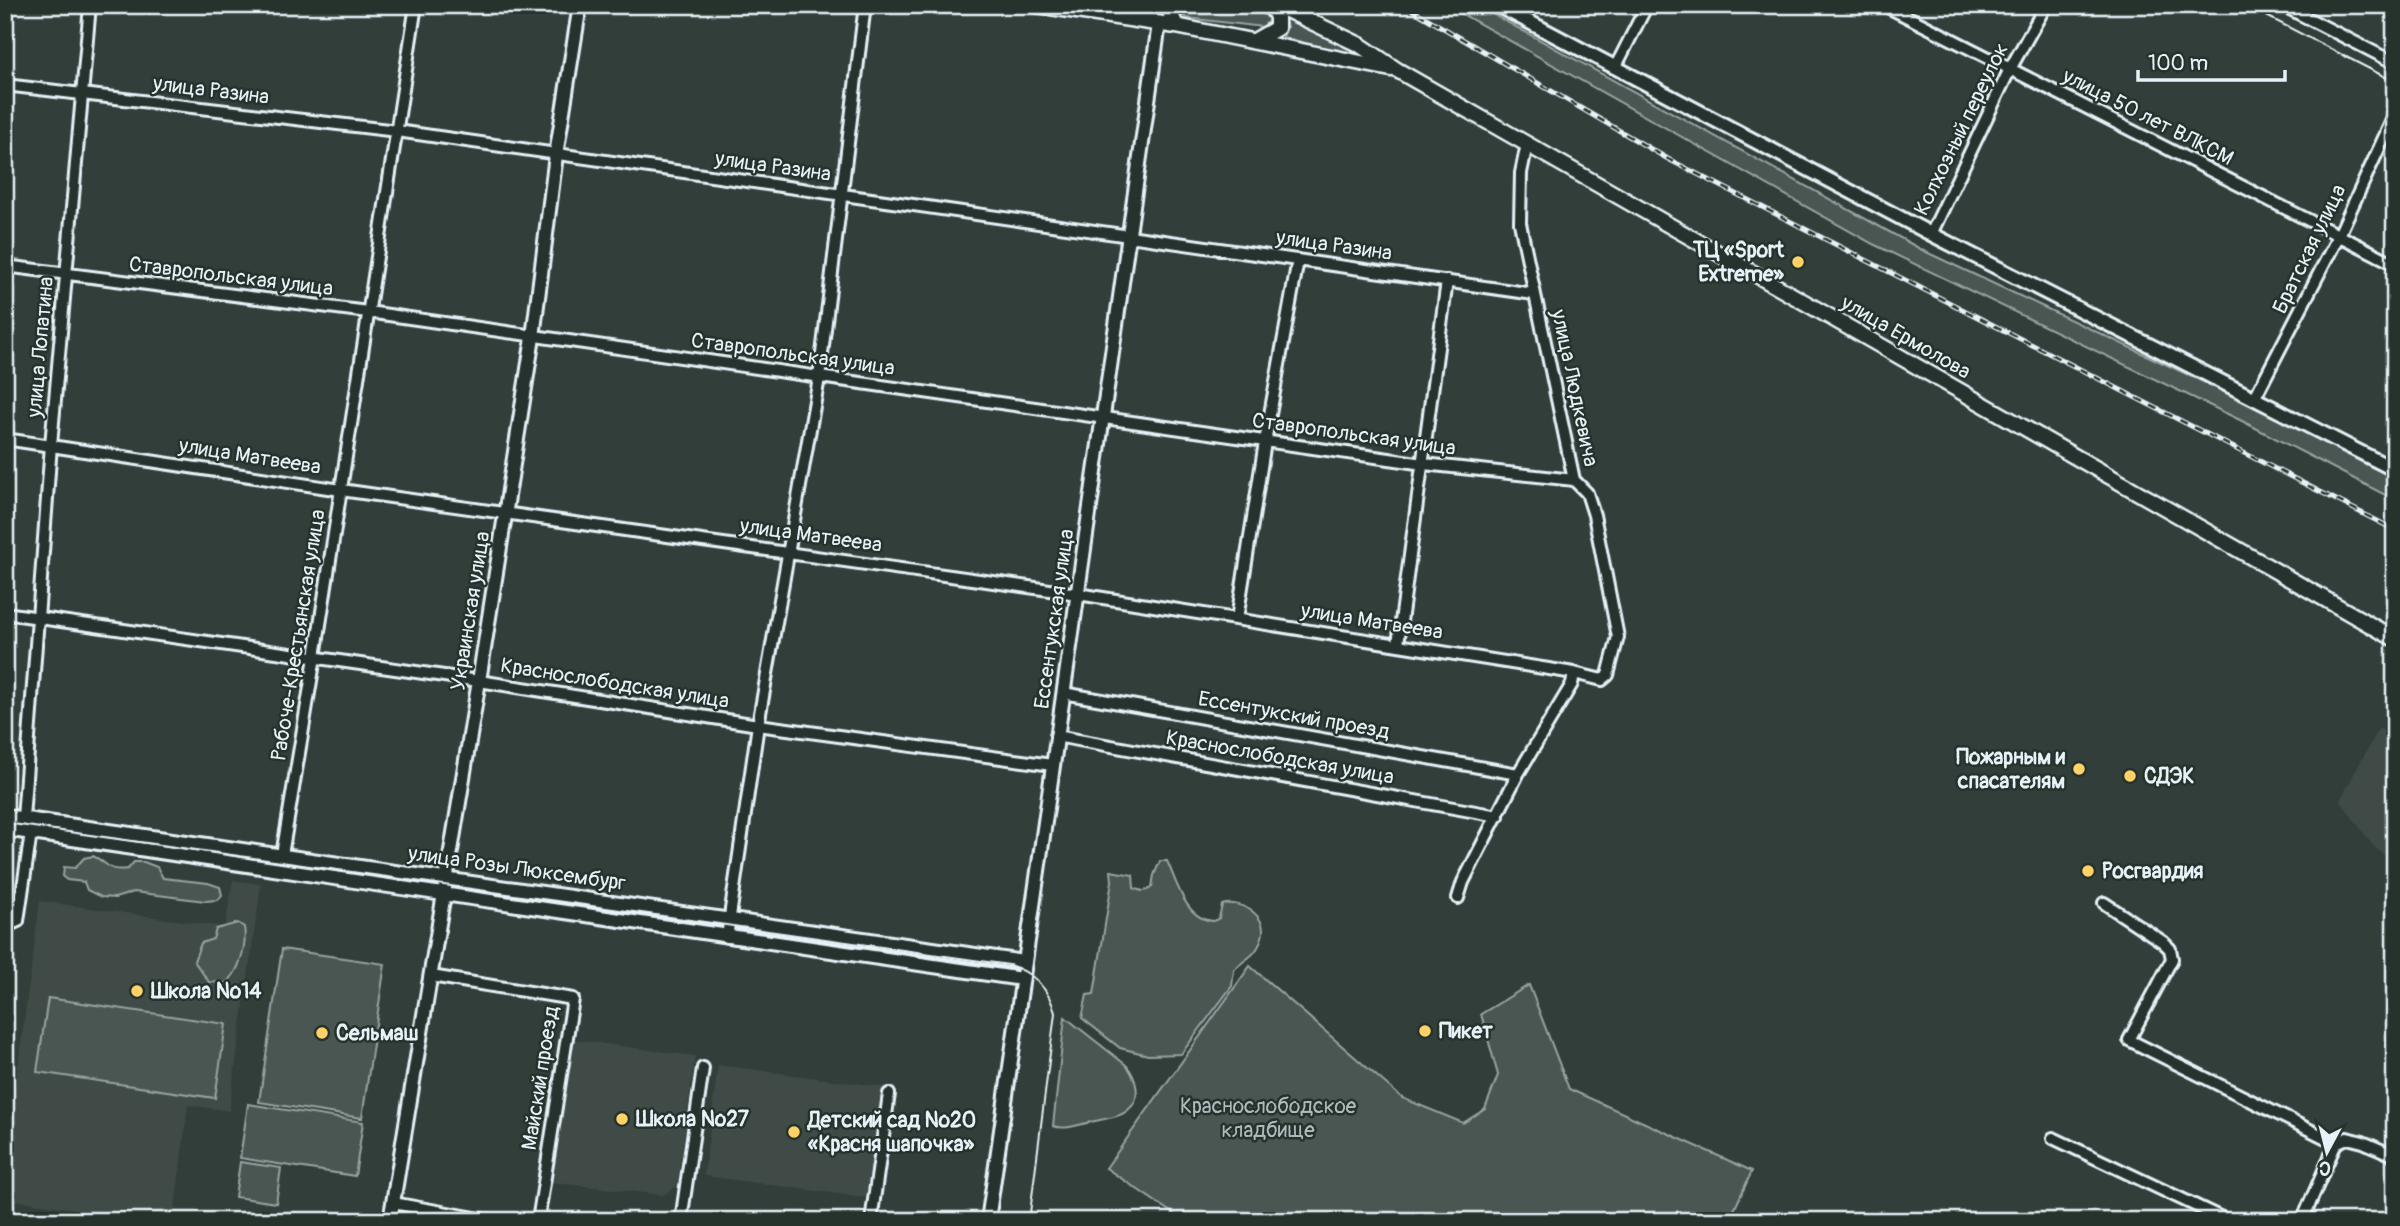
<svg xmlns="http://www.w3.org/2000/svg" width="2400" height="1226" viewBox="0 0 2400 1226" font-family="Pangolin,sans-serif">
	<rect width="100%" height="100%" fill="#323e39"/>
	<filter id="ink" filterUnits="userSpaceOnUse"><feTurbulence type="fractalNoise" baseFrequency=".0143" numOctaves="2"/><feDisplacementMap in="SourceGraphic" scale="14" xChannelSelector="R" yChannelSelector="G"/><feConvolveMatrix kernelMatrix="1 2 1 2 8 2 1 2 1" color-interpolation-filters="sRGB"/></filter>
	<g filter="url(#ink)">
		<path fill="#3f4b46" d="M2379,728L2395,737V863L2373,846L2340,800Z
			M233,880L261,884L229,1111L188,1105L174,1216L121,1209L119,1216L8,1199L5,1195V1165L40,901L225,927Z
			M569,1039L695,1056L677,1186L663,1195L549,1182Z
			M718,1065L885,1087L870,1198L704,1176Z"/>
		<path fill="#495651" stroke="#98a4a4" stroke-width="2" d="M1172,5C1195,5 1257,0 1269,20L1263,27L1187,18L1179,14Z
			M1446,5H1476L1924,251L2244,401L2395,478V500L2240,420L1873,244Z
			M1282,12L1373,61L1283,37L1287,27Z
			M93,856C109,863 106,872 128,869L134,862H144L157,867L163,878L208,883L220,887L222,895L218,900L205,901L134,892L115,898L101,897L87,890L84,882L67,880L63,877L64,867L75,868L84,858Z
			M1160,861H1167C1177,882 1185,920 1214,921L1219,918L1222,905C1239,899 1269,915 1262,937C1256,958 1246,957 1234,970L1232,986L1181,1054L1148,1055L1120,1048L1082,1018L1087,995L1094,994L1112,881L1111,871L1133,875L1134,888C1142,892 1146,892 1152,887L1154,875Z
			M238,923L244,927C247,945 240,972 226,983L209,982L194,961L201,943L213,939L216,929Z
			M282,949L385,964L362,1118L259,1102Z
			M1250,966L1402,1098L1463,1123L1485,1109L1498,1075L1481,1014L1529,985L1569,1089L1752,1171L1729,1221H1184L1106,1168Z
			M48,998L226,1024L215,1098L37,1072Z
			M1065,1017L1126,1065C1136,1077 1143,1098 1128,1110C1119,1118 1102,1119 1091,1122C1078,1125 1065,1130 1053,1126Z
			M248,1104L363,1122L355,1176L240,1158Z
			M240,1162L281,1168L276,1203L235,1197Z"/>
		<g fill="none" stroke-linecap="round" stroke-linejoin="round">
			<defs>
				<path id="minor" d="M1884,5L2395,264
					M2282,5L2395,63
					M1615,68L1647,5
					M5,85L397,131L1534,294
					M1931,234L2010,69L2046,5
					M5,266L368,312L1424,464L1574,480
					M2254,399L2339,235L2395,114
					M5,439L341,490L1078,594L1574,673L1602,680L1608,675L1618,637L1594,515L1587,493L1574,480L1520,223L1521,173L1527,144
					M5,613L479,681L758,725L1052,765
					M1237,619L1265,442L1298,260
					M1398,644L1447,281
					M1063,693L1518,774
					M1056,736L1498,816
					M23,818L51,445L90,5
					M282,855L315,657L416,5
					M1458,898L1463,882L1518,774L1572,684L1574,673
					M2104,903L2163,942L2170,949L2172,959L2129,1040L2336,1143
					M5,927L18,921L33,819
					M727,937L758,725L819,378L865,5
					M431,976L573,999L538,1221
					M2053,1138L2228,1221
					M2336,1143L2347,1138L2363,1142L2395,1156
					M393,1203L492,1221
					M681,1221L703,1068
					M871,1221L889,1094
					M2302,1221L2336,1143"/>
				<path id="tertiary" d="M1497,5L1931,234L2395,470
					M5,816L1024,962
					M5,829C344,879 683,931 1022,979
					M390,1221L479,681L533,337L556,155L580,5
					M988,1221L1159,24"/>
				<path id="secondary" d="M1037,5L1176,26L1391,69
					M1167,5L1176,26
					M1276,5L1360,45L1397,70L2395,639
					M1130,15L1149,13L1158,5
					M1254,41L1277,28V17L1271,5"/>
			</defs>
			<use href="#minor" stroke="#e8f1f8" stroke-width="16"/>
			<use href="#tertiary" stroke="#e8f1f8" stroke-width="18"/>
			<use href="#secondary" stroke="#e8f1f8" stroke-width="19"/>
			<use href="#minor" stroke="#26332d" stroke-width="10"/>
			<use href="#tertiary" stroke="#26332d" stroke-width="12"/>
			<use href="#secondary" stroke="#26332d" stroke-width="14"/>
			<path stroke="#e8f1f8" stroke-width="2" d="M2245,5L2395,82
				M5,823L1009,965C1033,972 1049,989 1055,1013L1029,1221"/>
			<defs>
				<path id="rail" d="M1404,5L1668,159L2395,530"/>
			</defs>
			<use href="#rail" stroke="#e8f1f8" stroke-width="5"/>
			<use href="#rail" stroke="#26332d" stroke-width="2.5" stroke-dasharray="8" stroke-linecap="butt"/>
		</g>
	</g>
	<g fill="#ffd166" stroke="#26332d" stroke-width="2.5">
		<circle cx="1798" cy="262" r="7"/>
		<circle cx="2079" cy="769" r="7"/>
		<circle cx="2130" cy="776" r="7"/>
		<circle cx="2088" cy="871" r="7"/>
		<circle cx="137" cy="991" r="7"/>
		<circle cx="1425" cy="1031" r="7"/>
		<circle cx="322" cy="1033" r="7"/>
		<circle cx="622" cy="1119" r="7"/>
		<circle cx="794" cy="1132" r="7"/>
	</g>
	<g text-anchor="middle" stroke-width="5" stroke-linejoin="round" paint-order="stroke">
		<g font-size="21" fill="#e8f1f8" stroke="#26332d">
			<text transform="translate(211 90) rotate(7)" y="7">улица Разина</text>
			<text transform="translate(2148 117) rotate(27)" y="7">улица 50 лет ВЛКСМ</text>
			<text transform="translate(1961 129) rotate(-64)" y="7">Колхозный переулок</text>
			<text transform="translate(773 166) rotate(8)" y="7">улица Разина</text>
			<text transform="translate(1334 245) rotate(8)" y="7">улица Разина</text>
			<text transform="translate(2309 249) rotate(-64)" y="7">Братская улица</text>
			<text transform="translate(231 276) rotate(7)" y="7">Ставропольская улица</text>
			<text transform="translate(1906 337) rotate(30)" y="7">улица Ермолова</text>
			<text transform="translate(40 347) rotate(-85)" y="7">улица Лопатина</text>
			<text transform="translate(793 354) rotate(8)" y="7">Ставропольская улица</text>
			<text transform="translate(1575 388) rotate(78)" y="7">улица Людкевича</text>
			<text transform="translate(1354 434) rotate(8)" y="7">Ставропольская улица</text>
			<text transform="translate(250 456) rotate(9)" y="7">улица Матвеева</text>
			<text transform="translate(811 535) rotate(8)" y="7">улица Матвеева</text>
			<text transform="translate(470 611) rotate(-81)" y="7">Украинская улица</text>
			<text transform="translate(1054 619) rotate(-82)" y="7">Ессентукская улица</text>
			<text transform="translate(1372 621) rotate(9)" y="7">улица Матвеева</text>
			<text transform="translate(298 635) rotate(-81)" y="7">Рабоче-Крестьянская улица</text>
			<text transform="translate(615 683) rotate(9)" y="7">Краснослободская улица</text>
			<text transform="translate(1294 715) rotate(10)" y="7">Ессентукский проезд</text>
			<text transform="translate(1280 757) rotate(10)" y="7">Краснослободская улица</text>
			<text transform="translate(517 868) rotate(8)" y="7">улица Розы Люксембург</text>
			<text transform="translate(540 1078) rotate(-81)" y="7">Майский проезд</text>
		</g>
		<g font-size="21" font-weight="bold" fill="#e8f1f8" stroke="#26332d" text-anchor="start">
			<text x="1784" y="257" text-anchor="end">ТЦ «Sport<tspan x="1784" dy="24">Extreme»</tspan></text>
			<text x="2065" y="764" text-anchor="end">Пожарным и<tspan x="2065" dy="24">спасателям</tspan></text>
			<text x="2144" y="783">СДЭК</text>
			<text x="2102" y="878">Росгвардия</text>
			<text x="151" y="998">Школа №14</text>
			<text x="1439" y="1038">Пикет</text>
			<text x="336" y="1040">Сельмаш</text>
			<text x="636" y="1126">Школа №27</text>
			<text x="808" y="1127">Детский сад №20<tspan x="808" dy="24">«Красня шапочка»</tspan></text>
		</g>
		<g font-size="21" fill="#b0bbbe" stroke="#26332d">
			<text x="1268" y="1113">Краснослободское<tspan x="1268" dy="24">кладбище</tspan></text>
		</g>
	</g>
	<rect width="2400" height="1226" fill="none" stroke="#26332d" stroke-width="28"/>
	<rect x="14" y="14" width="2372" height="1198" fill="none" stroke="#e8f1f8" stroke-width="2.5" filter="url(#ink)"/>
	<g transform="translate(2327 1152) rotate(187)" stroke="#26332d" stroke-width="5" paint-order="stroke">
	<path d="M0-5L12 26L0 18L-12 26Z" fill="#e8f1f8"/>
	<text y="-10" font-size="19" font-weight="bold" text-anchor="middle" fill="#e8f1f8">С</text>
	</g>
	<path d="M2138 70v10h147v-10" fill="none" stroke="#e8f1f8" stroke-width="3.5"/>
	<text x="2148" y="70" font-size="21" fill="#e8f1f8" stroke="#26332d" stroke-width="5" paint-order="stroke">100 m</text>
</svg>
